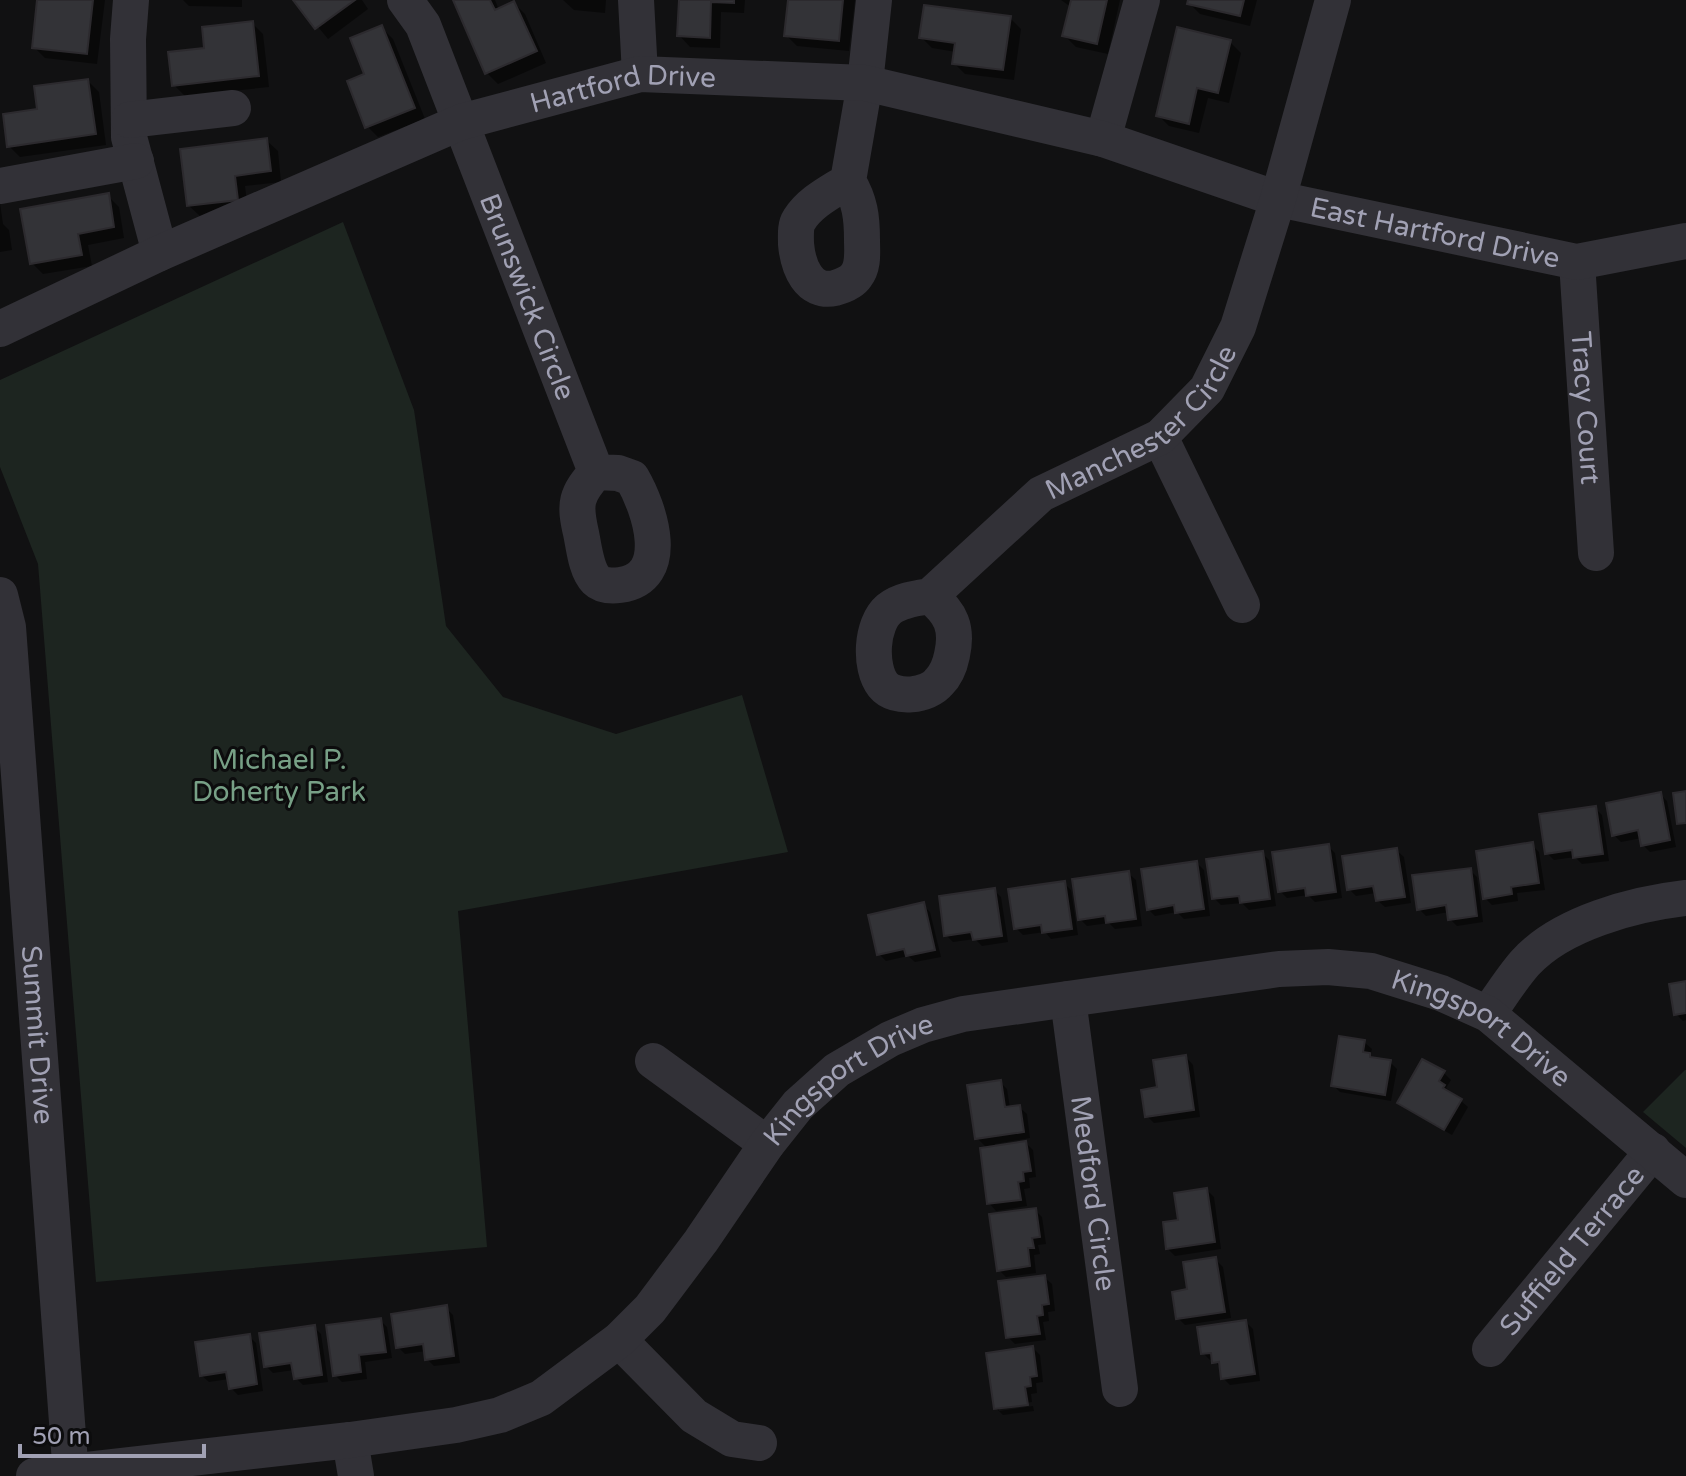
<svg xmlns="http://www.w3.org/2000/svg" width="1686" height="1476" viewBox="0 0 1686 1476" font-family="'Varela Round',sans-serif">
	<rect width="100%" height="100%" fill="#111112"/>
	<path fill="#1d2520" d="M343,222L414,410L446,626L503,697L616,734L742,695L788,852L458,911L487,1247L96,1282L38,564L0,467V380Z
		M1685,1070H1686V1148L1643,1112Z"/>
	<path fill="#0007" d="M39,0H105L97,64L45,58L34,47Z
		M183,0H242V7L189,6Z
		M296,0H362L368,9L328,39Z
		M455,0H495L499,10L514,3L525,14L546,63L498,84L487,73Z
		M563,0H606L605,13L574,10Z
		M681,0H745L744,13L721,12L720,48L690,47L679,35Z
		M790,0H855L849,51L797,46L786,35Z
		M1061,0H1120L1108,54L1076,47L1065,36L1071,7Z
		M1190,0H1257L1250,26L1200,14L1189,3Z
		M1010,18L1021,29L1014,80L965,74L954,63L956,52L932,48L921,37Z
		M252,23L263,34L269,87L185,96L174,85Z
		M382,28L393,39L425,119L378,137L367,126L366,75Z
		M1230,42L1241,53L1229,103L1208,98L1199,133L1169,126L1158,115Z
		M88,81L99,92L106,145L20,157L9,146L39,111Z
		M266,140L278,151L281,182L245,186L248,211L200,216L188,205Z
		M108,196L119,207L124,238L88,245L92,266L43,274L32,263Z
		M0,203L3,224L9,230L12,250L0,252Z
		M1660,794L1667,801L1676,847L1650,852L1643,845L1642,838L1621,842L1614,835Z
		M1595,808L1602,815L1609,861L1582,864L1575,857L1554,860L1547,853Z
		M1532,845L1539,852L1545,890L1517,893L1518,901L1492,905L1485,898Z
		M1328,846L1335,853L1342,898L1315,902L1308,895L1287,898L1280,891Z
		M1396,850L1404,857L1411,903L1385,907L1377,900L1376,893L1356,896L1349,889Z
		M1262,853L1269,860L1276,906L1249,910L1242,903L1221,905L1214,898Z
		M1197,863L1204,870L1210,916L1184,919L1177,912L1155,916L1148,909Z
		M1470,870L1477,877L1483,922L1457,926L1450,919L1449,912L1426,916L1419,909Z
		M1128,873L1136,880L1142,926L1115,929L1109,923L1087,926L1080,919Z
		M1064,883L1071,890L1078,935L1051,939L1045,932L1023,935L1016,928Z
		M994,890L1001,897L1008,942L982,946L975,939L953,942L946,935Z
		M923,905L930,912L941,957L915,962L908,956L886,961L879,954Z
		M1686,983V1020L1683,1021L1676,1014Z
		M1364,1042L1372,1049L1370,1056L1374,1060L1390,1062L1397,1069L1391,1101L1340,1092L1333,1085Z
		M1186,1057L1193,1065L1200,1117L1154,1123L1147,1116Z
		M1444,1073L1451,1080L1446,1088L1468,1107L1452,1135L1406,1109L1399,1102Z
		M1000,1082L1007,1089L1010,1108L1019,1107L1027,1114L1030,1138L995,1144V1148L1026,1143L1033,1150L1036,1177L1029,1178L1030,1188L1024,1189L1027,1206L996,1211L989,1203L988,1149L977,1138Z
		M1207,1190L1214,1197L1221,1249L1175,1256L1168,1249L1180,1222Z
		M1035,1210L1042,1217L1046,1244L1038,1245L1040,1254L1034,1255L1036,1273L1006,1277L999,1270Z
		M1216,1260L1223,1267L1231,1318L1185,1325L1178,1318L1189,1291Z
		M1044,1277L1052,1284L1055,1311L1048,1312L1049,1321L1043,1322L1046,1340L1015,1344L1008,1337Z
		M446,1308L453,1315L460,1363L434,1366L427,1359L426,1351L405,1354L398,1347Z
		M380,1320L387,1327L392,1358L365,1362L367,1379L342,1382L335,1375Z
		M1246,1322L1253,1329L1260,1381L1230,1385L1223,1378L1222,1370L1214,1360H1210L1203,1353Z
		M314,1327L321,1334L328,1382L303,1385L296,1378L294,1370L273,1373L266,1366Z
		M249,1336L256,1343L263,1391L238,1395L231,1388L229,1379L209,1382L201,1375Z
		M1033,1348L1040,1355L1043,1382L1036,1383L1037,1393L1031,1394L1032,1402L999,1407V1411L1033,1406L1034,1411L1003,1415L996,1408Z"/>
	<path fill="#333337" stroke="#2c2a2e" stroke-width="2" d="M37,0H93L87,54L32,48Z
		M293,0H355L315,29Z
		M453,0H490L495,10L514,1L537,51L485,74Z
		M679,0H734V3L711,2L710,38L677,36Z
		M788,0H843L839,41L784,36Z
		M1071,0H1107L1097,44L1062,36Z
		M1188,0H1244L1240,16L1187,4Z
		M924,5L1011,16L1003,70L952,64L955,43L919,38Z
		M253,21L259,76L172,86L168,52L204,48L202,27Z
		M382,25L415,108L365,128L347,81L364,74L350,38Z
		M1177,27L1231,40L1218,93L1197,88L1189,124L1156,116Z
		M88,79L96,134L7,147L3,114L37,109L34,86Z
		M267,138L271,171L235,176L238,200L187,206L180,149Z
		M109,193L114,227L78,234L82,255L30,264L20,209Z
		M1686,791V823L1677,824L1673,793Z
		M1661,792L1670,840L1641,846L1638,830L1612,836L1606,803Z
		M1596,806L1603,854L1573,858L1572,850L1545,854L1539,814Z
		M1533,842L1539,883L1511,887L1512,894L1483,899L1476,851Z
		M1329,844L1336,892L1306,896L1305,888L1278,892L1272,852Z
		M1397,848L1405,897L1376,901L1373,886L1347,890L1342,856Z
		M1263,851L1270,899L1240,903L1239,896L1212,899L1206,859Z
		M1197,861L1204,909L1175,913L1174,905L1147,910L1141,869Z
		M1471,868L1477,916L1448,920L1446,905L1417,910L1412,875Z
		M1129,871L1136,919L1106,923L1105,916L1078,920L1072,879Z
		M1065,881L1072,929L1042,933L1041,925L1014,929L1008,889Z
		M995,888L1002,936L973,940L971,932L944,936L939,896Z
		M924,902L935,950L906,956L904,949L877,955L868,915Z
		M1686,981V1013L1674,1015L1669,984Z
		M1339,1036L1365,1040L1363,1052L1370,1053V1057L1391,1060L1385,1095L1331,1086Z
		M1186,1055L1194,1110L1145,1117L1141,1090L1157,1087L1153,1060Z
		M1422,1059L1445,1071L1439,1081L1445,1085L1443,1088L1462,1099L1444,1130L1397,1103Z
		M1001,1080L1005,1107L1020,1105L1024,1132L975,1139L967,1085Z
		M1026,1141L1031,1171L1023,1172L1024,1181L1018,1182L1021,1200L987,1204L980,1148Z
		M1207,1188L1215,1242L1166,1249L1163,1222L1178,1220L1174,1193Z
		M1036,1208L1040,1237L1032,1238L1034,1248H1028L1030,1266L997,1271L989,1214Z
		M1216,1257L1225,1312L1176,1319L1172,1292L1187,1289L1183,1262Z
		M1045,1275L1049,1304L1042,1305L1043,1315L1037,1316L1040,1334L1006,1338L998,1281Z
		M447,1305L454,1356L425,1360L423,1344L396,1348L391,1314Z
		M381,1318L386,1352L359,1355L361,1372L333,1376L326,1325Z
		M1246,1320L1255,1374L1221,1379L1219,1362L1212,1363L1211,1353L1201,1354L1197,1327Z
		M315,1325L322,1375L294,1379L291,1363L264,1367L259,1333Z
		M250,1334L257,1384L229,1389L226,1372L200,1376L195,1342Z
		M1033,1346L1037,1376L1030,1377L1031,1386L1025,1387L1028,1405L994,1409L986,1353Z"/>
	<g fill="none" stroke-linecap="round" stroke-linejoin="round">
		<g stroke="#323137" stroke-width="36">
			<path d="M131,0L128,39L129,137L160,253"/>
			<path id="s1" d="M405,0L423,25L596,472L618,473L632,478C650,509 673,578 620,585C612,586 602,586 596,580C586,570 584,547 581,533C574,503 576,495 596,472"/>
			<path d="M636,0L640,74"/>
			<path d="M129,120L233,108"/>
			<path d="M1103,139L1142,0"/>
			<path d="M848,181C831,192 810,202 799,220C795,226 796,236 796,244C798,266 808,294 835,288C842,286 852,282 856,276C864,266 862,252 862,240C862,217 860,201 848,181L865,83L874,0"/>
			<path d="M0,186L136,161"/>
			<path id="s2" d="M1577,262L1596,553"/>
			<path id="s3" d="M0,329L160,253L461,122L640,74L865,83L1103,139L1278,199L1577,262L1686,241"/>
			<path d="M1160,437L1242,605"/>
			<path id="s4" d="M0,595L8,627L71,1476"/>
			<path id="s5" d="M930,596C951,613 958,628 952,655C950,665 947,674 939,682C928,696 895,700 883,685C869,667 871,624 889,609C900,600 917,598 930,596L1041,494L1160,437L1207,389L1238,327L1278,199L1333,0"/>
			<path id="s6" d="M1068,999L1120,1389"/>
			<path d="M1488,1014C1500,997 1511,979 1525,963C1561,923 1634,904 1686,898"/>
			<path d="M653,1061L767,1144"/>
			<path d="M619,1340L694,1416L732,1439L759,1443"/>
			<path id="s7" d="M1490,1349L1653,1151"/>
			<path d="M350,1440L356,1476"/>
			<path id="s8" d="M34,1476L350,1440L456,1425L500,1415L541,1398L619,1340L650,1309L701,1241L767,1144L798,1105L837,1070L890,1039L923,1025L963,1014L1279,969L1328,967L1371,971L1441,993L1488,1014L1686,1180"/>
		</g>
	</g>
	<g text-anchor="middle" stroke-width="6" stroke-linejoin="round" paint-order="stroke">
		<g font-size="28" fill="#a1a1b4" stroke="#0c0c0d">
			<text dy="10" stroke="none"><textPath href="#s3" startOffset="672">Hartford Drive</textPath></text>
			<text dy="10" stroke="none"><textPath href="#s3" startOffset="1506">East Hartford Drive</textPath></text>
			<text dy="10" stroke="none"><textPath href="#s1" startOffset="322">Brunswick Circle</textPath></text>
			<text dy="10" stroke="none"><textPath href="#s2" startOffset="146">Tracy Court</textPath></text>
			<text dy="10" stroke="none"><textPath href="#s5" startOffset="562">Manchester Circle</textPath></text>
			<text dy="10" stroke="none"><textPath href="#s8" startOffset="1636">Kingsport Drive</textPath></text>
			<text dy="10" stroke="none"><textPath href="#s4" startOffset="442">Summit Drive</textPath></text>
			<text dy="10" stroke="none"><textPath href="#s8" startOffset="964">Kingsport Drive</textPath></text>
			<text dy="10" stroke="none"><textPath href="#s6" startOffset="196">Medford Circle</textPath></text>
			<text dy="10" stroke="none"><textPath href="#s7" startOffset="128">Suffield Terrace</textPath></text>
		</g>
		<g font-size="28" fill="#77a086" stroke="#0c0c0d">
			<text x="279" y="769">Michael P.<tspan x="279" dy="32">Doherty Park</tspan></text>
		</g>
	</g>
	<path d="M20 1444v12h184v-12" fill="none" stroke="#a1a1b4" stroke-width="4"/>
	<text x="32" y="1444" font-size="24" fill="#a1a1b4" stroke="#0c0c0d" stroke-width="6" paint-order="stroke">50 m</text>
</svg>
